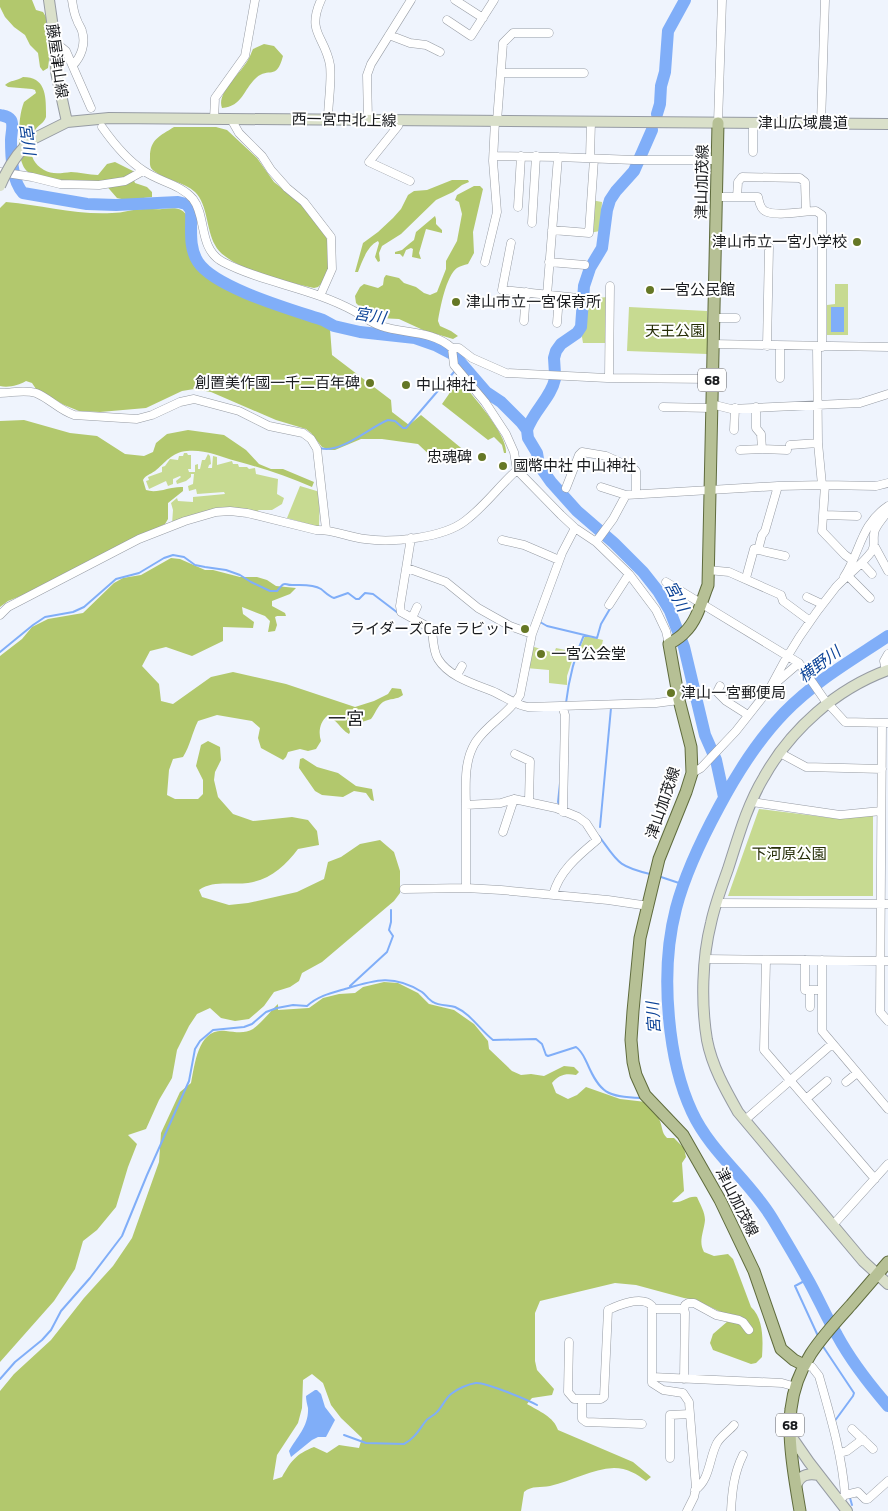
<svg xmlns="http://www.w3.org/2000/svg" width="888" height="1511" viewBox="0 0 888 1511" font-family="'Titillium Web','Noto Sans JP',sans-serif">
	<rect width="100%" height="100%" fill="#eff4fd"/>
	<path fill="#c7da91" d="M591,200L602,202L600,231L589,233Z
		M835,284H848V335H827V305L835,304Z
		M607,297L606,343H583L581,331L586,322L589,299Z
		M629,307L707,311V354L627,351Z
		M184,453H187L188,455H191V469H188L189,472H195V465L198,464V469H200L202,460H205L208,454L210,456L211,464L209,465L208,468H212L213,456L217,457V465L232,461L233,464H238L239,467H247L249,469L255,468L256,474L278,479L277,494L284,498L282,504L272,510H259L256,512L245,510L172,524L173,510L171,503L177,498L178,501L193,502V497L225,494L224,492L197,494L196,489L189,491L188,486L193,484L194,474H191V477L186,481L177,484L176,481L181,477L180,476L173,479V484L168,486L166,481L149,489L146,481L149,480L148,477L162,472V467L165,466L170,459L178,460L179,456H183Z
		M300,486L320,492L319,527L287,518Z
		M585,636L603,640L600,653L580,648Z
		M531,646L554,653L556,648L575,652L567,676V685L549,683V670L526,668Z
		M759,809L840,819L873,815V896H728Z"/>
	<path fill="#b2c86d" fill-rule="evenodd" d="M0,0H32L36,10L43,12L46,17L47,34L51,44L48,68L43,71L40,67L38,53L30,45L25,35L14,27L5,17L0,7Z
		M264,44L274,46L283,56C276,82 269,66 256,78C243,90 243,106 222,108C216,93 241,73 248,60C250,57 251,53 253,49Z
		M23,77C47,77 46,98 46,117C44,124 37,125 34,132C28,145 29,162 44,170C52,175 62,173 71,172C79,172 89,175 98,175L107,164L115,162L133,171L132,175L135,183L147,187L152,192V197L126,200L117,198L104,183C88,183 40,182 28,172C19,165 19,146 19,136C19,125 20,112 24,102L36,93L35,90L32,89L8,87L5,85C10,80 17,81 23,77Z
		M174,127H216L227,130L257,158L274,182L299,202L313,217L326,236L329,247V270L325,280L318,287L314,288C289,282 227,269 215,245C206,229 208,205 195,192C184,182 165,180 154,171C149,168 150,163 150,157C150,139 160,136 174,127Z
		M452,180H468L469,182L462,185L453,192L436,200L401,234L382,246L379,253L380,261L378,262L375,257L379,243L378,241C367,246 362,262 358,272H355L363,243L378,232L393,218L401,209L408,195L414,191L427,190Z
		M474,186H480L483,189L473,232L474,253L468,264C464,265 460,266 457,268C446,276 440,309 438,321L440,326L451,331L458,336L453,339L423,330L399,319L379,318L360,307L356,303L355,296L360,287L364,284L378,288L383,285L384,278L386,275L399,278L404,283L416,287L424,293L430,295L437,292L446,269V261L457,241L462,214L459,202L455,200L457,195Z
		M6,202C42,205 76,215 112,213C123,213 133,209 143,209C149,208 156,210 162,209C173,208 183,206 188,218V250L190,256L194,261L223,286L325,324L330,329L332,355L391,400L392,412L409,425L421,415L466,452V455L464,457L435,460L418,444L382,439H361L335,450H330L322,447L311,433L306,429L276,420L211,392L194,389L182,391L146,408L100,412L79,411L64,405L36,389L32,383L26,381C19,385 9,388 0,386V208Z
		M435,216L436,219V224L442,230V233L426,229L419,253L421,259L412,257L413,249L411,248L406,250L403,257L400,254H395V252L402,250L409,244L414,240L416,232Z
		M458,381L461,382C473,396 508,435 506,453H504L502,445L494,437L488,440L442,404Z
		M24,420L70,433L97,436L125,454L144,456L153,452L156,443L167,434L188,430L224,435L246,450L259,464L271,469H283L314,482L312,487C287,476 262,468 236,461C220,456 203,449 187,451C172,452 165,463 155,471C149,475 146,475 143,480L146,490C158,494 170,486 183,487V491L168,503V519L165,524L38,589L8,601L0,607V421Z
		M171,558L180,559L205,570H213L240,577H257L267,580L276,586L296,588L290,594L272,601V606L285,613L286,616H277L275,617L277,625L275,631L268,632L270,621L265,616L242,607L243,614L254,622L253,628L223,627V641L192,656L166,647L150,651L142,666L159,684L161,701L173,704L211,677L233,672L286,684L355,707L374,701L388,694L392,688L401,689L403,695C397,700 390,698 383,702C378,705 375,714 371,719L359,723L347,722L350,732L349,734C340,729 337,719 327,716C320,722 318,732 321,741L316,749L308,751L300,749L288,752L286,757L283,760L261,748L258,738L260,728L252,721L217,715L198,721C192,733 190,746 183,757L173,759L169,770L167,795L175,799H198L203,794V780L196,766L201,745L208,741L220,747L221,760L215,772L214,780L218,797L233,814L253,821L292,817L308,820L317,831L319,845L298,849C285,866 270,880 248,883C231,885 213,880 199,890L202,897L229,905L248,903L297,892L324,879L328,862L341,857L360,844L380,840L394,852L400,871V893L394,901L322,962L302,973L299,981L290,987L274,992L264,1006L249,1019L235,1021L221,1018L210,1008L197,1014L189,1026L177,1050L172,1078L159,1100L146,1129L128,1135L137,1144L128,1167L116,1207L97,1230L83,1241L75,1269L54,1301L0,1362V656L22,639L32,627L48,619L83,613L114,583L123,578L141,575Z
		M303,758L317,767L338,773L356,786L372,789L374,801L371,800L366,793L354,791L343,797L322,795L315,791L299,768L300,759Z
		M384,982L398,983L418,993L429,1004L454,1010L474,1024L488,1041L489,1049L512,1071L521,1075L531,1074L544,1076L564,1066L574,1067L579,1072L576,1075C565,1073 559,1075 552,1083L556,1093L568,1099L577,1095L586,1087L620,1099L646,1102C651,1107 656,1112 659,1119C663,1127 661,1132 667,1138H674L684,1148L686,1157L682,1163L684,1191L672,1202C682,1204 688,1195 697,1197C700,1204 705,1212 705,1220C704,1232 698,1241 704,1252L714,1256L728,1254L733,1259L751,1307C764,1319 763,1341 762,1357L756,1363L751,1364L713,1350L710,1343L713,1334L728,1321L727,1315L696,1300L684,1298L636,1285L615,1283L540,1301L535,1313V1361L537,1370L554,1389L552,1395L532,1398L527,1404C539,1411 554,1417 558,1430L633,1462L651,1477L646,1481C637,1474 627,1468 614,1468C592,1469 572,1481 550,1486C541,1488 532,1485 524,1492L521,1511H0V1391L14,1374L51,1340L84,1298L113,1266L132,1238L159,1162L161,1133L180,1092L191,1083C195,1064 198,1027 226,1031C235,1032 245,1034 253,1029C262,1022 270,1012 278,1004V1010L309,1008L323,998L339,994L355,993L363,987ZM312,1374L323,1383L331,1405L341,1418L362,1438L359,1448L339,1445L327,1453L314,1447C296,1454 291,1461 282,1477L273,1480L277,1455L298,1423L302,1408L303,1380Z"/>
	<path fill="#80aef8" d="M831,307H844V332H831Z
		M315,1390H317L321,1394L325,1407L335,1420L326,1437H318L312,1440L291,1457L289,1451C297,1437 309,1426 308,1408C307,1404 306,1400 306,1396Z"/>
	<g fill="none" stroke-linecap="round" stroke-linejoin="round">
		<path stroke="#80aef8" stroke-width="2" d="M320,448C339,455 370,427 388,420L395,421L403,428H406L454,372
			M540,622L547,626L597,638L601,624L611,607
			M0,652L33,625L45,617L73,612L84,607L116,579L139,573L164,558L173,555L184,557L195,565L205,567L226,570L240,575L251,582L270,591H277C287,579 283,586 294,585C302,585 313,584 321,589C325,592 328,596 334,598L348,593L356,599H359L365,593L373,594L398,613
			M566,703C569,678 574,657 584,635
			M560,783L558,802L560,807
			M600,827L611,708
			M599,836C618,862 617,866 650,874
			M661,877L682,884
			M350,986L387,952L393,936L389,930L391,922V910
			M808,1279L795,1286L818,1336
			M822,1345L854,1393L853,1396L834,1422
			M0,1379L15,1362L42,1340L51,1330L61,1311L90,1278L122,1236L147,1175L189,1081L195,1049L200,1041L213,1030L244,1027L252,1024L266,1012L277,1008L293,1005L307,1006C318,996 331,993 345,989C375,980 393,974 422,992C426,995 429,1000 433,1002C439,1006 449,1005 455,1007C471,1014 480,1030 493,1040L536,1039L542,1044L546,1055L548,1056L576,1047C582,1051 584,1057 587,1063C600,1093 607,1097 641,1098
			M344,1435L366,1443L404,1444C414,1439 419,1430 425,1422C428,1417 434,1416 437,1412C442,1407 445,1399 451,1394C457,1389 468,1384 476,1383C485,1382 528,1400 537,1405
			M850,1498L852,1505"/>
		<path stroke="#80aef8" stroke-width="12" d="M657,114L660,104L661,86L665,72L668,31L685,0
			M0,115C4,116 8,116 11,120C14,125 11,134 11,140C11,157 12,181 23,193L87,204L116,205L178,202L186,204L191,210C192,227 188,247 198,262C215,288 293,310 323,320L334,326L360,332L415,338L435,345L454,355L486,392L501,402L521,422L527,430L528,438L537,453L539,465L551,482L577,511L614,543L643,572L658,591L670,611L684,647L705,735L716,760L724,797
			M555,374L554,358L556,351L561,344L577,333L581,327L584,286L590,268L602,248L607,210L610,200L616,191L634,171L652,130
			M527,430C533,411 551,398 555,379
			M888,636C852,660 815,681 784,713C757,741 737,773 719,807C679,881 661,933 669,1018C672,1051 678,1082 692,1112C711,1153 749,1180 772,1218C784,1238 796,1258 807,1278C818,1297 826,1317 837,1335C851,1361 869,1384 888,1406"/>
		<defs>
			<path id="street" d="M72,0C73,7 74,14 77,20C78,24 81,27 82,31C86,44 81,57 73,65
				M321,0C306,33 325,36 330,65C332,81 328,103 328,119
				M455,0L483,18
				M447,20L471,36L494,0
				M389,35L410,43L426,45L440,52
				M55,42L66,51L91,108
				M501,73H584
				M214,119L215,98L245,56L255,0
				M231,119L239,133L262,156L271,170L287,188L304,202L331,237L332,269L320,296
				M368,120L367,75L371,64L411,0
				M400,120L398,126L369,162L410,181
				M497,121L503,43L513,33H549
				M718,123L722,0
				M821,123L825,0
				M102,127C114,144 127,160 144,171C160,182 180,184 193,199C207,217 198,249 223,262C254,278 287,284 320,296C331,300 343,305 354,311C363,316 371,323 381,326C404,334 432,330 452,348L454,365L485,402L506,434L514,452L517,470L561,515L575,528L596,542L629,574L656,610L666,631L669,644
				M753,152V123
				M494,156L558,157L634,160H718
				M590,158L591,121
				M0,172L32,177L60,184L99,185L125,181L143,171
				M717,197H758C759,201 760,209 765,211C775,217 804,211 816,211L822,215V347
				M737,197L738,182L742,177L800,178L805,182L806,211
				M518,207L521,156
				M532,223L536,156
				M552,230L589,233L594,159
				M715,242L763,243L769,247L767,346
				M511,243L502,290L578,298
				M485,262L497,212L493,161L495,121
				M549,262L585,265
				M547,295L558,157
				M713,318H736
				M524,321L526,292
				M557,323L559,296
				M712,344L888,347
				M780,346V378
				M817,347L818,443L822,485
				M452,348H459L472,358L506,373L607,378L712,379
				M609,377L610,286
				M0,393C12,393 24,389 36,393C49,398 59,410 74,415L137,419L152,415L180,402L194,399L239,411L269,426L303,433L311,439L317,449L326,529
				M711,404L731,409L860,403L888,394
				M663,407L711,408
				M734,430L735,408
				M790,445L818,443
				M762,449L787,450
				M740,450L762,449L761,434L756,428V407
				M825,485L822,531L845,555L852,560
				M601,487L626,495
				M566,488L579,455L582,452L606,456L633,468L636,471V494
				M824,515L857,516
				M411,538L400,606L401,612L432,629C433,639 433,651 438,659C449,677 474,684 492,691C504,696 515,705 528,707L656,703L679,700
				M502,540L524,545L559,560
				M596,542L613,519L626,495L778,486L825,485L876,486L888,483
				M875,547L888,571
				M758,550L762,535L765,531L778,486
				M862,563L872,574
				M407,568L446,582L478,608L510,626L532,634
				M708,570L729,572L781,595L783,601L810,621
				M844,577C861,551 860,525 888,506
				M849,577L870,598
				M746,578L754,549L785,556
				M666,582L799,663L824,699L845,722L888,723
				M807,597L822,604
				M609,605L629,574
				M0,615L8,607L139,539L185,521L216,512L230,511L247,513L316,530C332,529 348,537 365,539C392,543 443,538 465,521C485,506 499,486 517,470
				M412,618L417,607
				M886,671L884,661L888,654
				M457,675L462,666
				M720,686L717,692L726,701L748,715
				M770,688C788,652 810,619 836,587C847,575 862,565 872,551C876,544 872,537 875,530C878,523 884,517 888,511
				M562,706L565,715L563,812
				M882,723L880,1012L888,1021
				M780,753L806,767L882,769
				M515,754L530,761L529,801
				M692,773L701,768L736,731L770,688L799,663
				M752,802L840,815L881,811
				M466,805L501,803L514,799L556,808L578,817L586,823L597,840C579,855 559,871 553,895
				M503,832L514,799
				M466,888C466,862 466,837 466,811C466,788 463,763 475,743C487,724 509,714 520,695L532,634L562,553L575,528
				M404,889L466,888L501,890L608,900L649,906
				M717,903L888,904
				M705,959L888,961
				M766,960L764,1050L875,1179
				M805,960V990H822
				M822,960V1031L888,1109
				M810,990V1007
				M846,1082L857,1073
				M806,1099L827,1081
				M745,1120L832,1044
				M833,1225L888,1164
				M652,1309H681L685,1312L684,1379
				M684,1311L685,1305L688,1303H694L716,1315L739,1320L743,1322L749,1330
				M569,1342L568,1392L574,1399H582
				M804,1365L812,1367L819,1376C830,1415 842,1454 845,1495L839,1501
				M652,1377L782,1383L796,1387
				M642,1424L586,1422L582,1419V1399H601L604,1397L608,1310C619,1305 642,1295 652,1306V1383L663,1390L683,1393L689,1402L696,1488L694,1497L687,1511
				M852,1429L873,1449
				M840,1453L847,1451L863,1439
				M670,1458V1415L690,1414
				M695,1490C710,1480 709,1458 717,1443C721,1436 729,1431 734,1425
				M845,1495L858,1492L865,1499H868L888,1481
				M731,1511C732,1491 734,1473 743,1455"/>
			<path id="secondary" d="M49,0L55,42L56,72L67,122
				M33,139L67,122L109,118L888,124
				M888,670C836,689 791,729 764,777C747,805 738,838 728,869C722,886 715,904 711,923C702,958 701,1004 707,1040C712,1066 725,1089 738,1112L863,1261L888,1284
				M791,1436L809,1462L847,1511
				M796,1486C800,1474 809,1473 819,1475"/>
			<path id="primary" d="M718,123L708,585C702,600 697,621 685,632C681,637 674,641 669,644L679,700L691,747L692,773L686,792L659,859L640,938L633,1011L631,1040L633,1062L636,1075L645,1095L683,1135L720,1200L754,1271L781,1349L794,1360L804,1365
				M800,1511C795,1482 787,1437 791,1409C796,1364 822,1337 851,1305C863,1291 875,1277 888,1262"/>
		</defs>
		<use href="#street" stroke="#969ba3" stroke-width="9"/>
		<use href="#secondary" stroke="#969ba3" stroke-width="12"/>
		<use href="#primary" stroke="#5f6b3d" stroke-width="13"/>
		<use href="#street" stroke="#fff" stroke-width="8"/>
		<use href="#secondary" stroke="#dae0ca" stroke-width="10"/>
		<use href="#primary" stroke="#b6c095" stroke-width="11"/>
		<defs>
			<path id="secondary-bridge" d="M0,186C8,167 17,152 33,139"/>
		</defs>
		<use href="#secondary-bridge" stroke="#969ba3" stroke-width="12" stroke-linecap="butt"/>
		<use href="#secondary-bridge" stroke="#dae0ca" stroke-width="10"/>
	</g>
	<g fill="#657725" stroke="#fff" stroke-width="2">
		<circle cx="857" cy="242" r="5"/>
		<circle cx="650" cy="290" r="5"/>
		<circle cx="456" cy="302" r="5"/>
		<circle cx="370" cy="383" r="5"/>
		<circle cx="406" cy="385" r="5"/>
		<circle cx="482" cy="457" r="5"/>
		<circle cx="503" cy="466" r="5"/>
		<circle cx="525" cy="629" r="5"/>
		<circle cx="541" cy="654" r="5"/>
		<circle cx="671" cy="693" r="5"/>
	</g>
	<g text-anchor="middle" stroke-width="4" stroke-linejoin="round" paint-order="stroke">
		<g fill="#fff" stroke="#5e5f62" stroke-width="1">
			<rect x="698" y="368.5" width="28" height="23" rx="4"/>
			<rect x="776" y="1413.5" width="28" height="23" rx="4"/>
		</g>
		<g font-size="14" font-weight="bold" fill="#191b1e">
			<text x="712" y="385">68</text>
			<text x="790" y="1430">68</text>
		</g>
		<g font-size="15" fill="#191b1e" stroke="#fff">
			<text transform="translate(57 61) rotate(82)" y="5">藤屋津山線</text>
			<text transform="translate(344 120) rotate(1)" y="5">西一宮中北上線</text>
			<text x="803" y="128">津山広域農道</text>
			<text transform="translate(702 182) rotate(-89)" y="5">津山加茂線</text>
			<text transform="translate(663 803) rotate(-71)" y="5">津山加茂線</text>
			<text transform="translate(737 1202) rotate(63)" y="5">津山加茂線</text>
		</g>
		<g font-size="15" fill="#191b1e" stroke="#fff" text-anchor="start">
			<text x="847" y="247" text-anchor="end">津山市立一宮小学校</text>
			<text x="660" y="295">一宮公民館</text>
			<text x="466" y="307">津山市立一宮保育所</text>
			<text x="360" y="388" text-anchor="end">創置美作國一千二百年碑</text>
			<text x="416" y="390">中山神社</text>
			<text x="472" y="462" text-anchor="end">忠魂碑</text>
			<text x="513" y="471">國幣中社 中山神社</text>
			<text x="515" y="634" text-anchor="end">ライダーズCafe ラビット</text>
			<text x="551" y="659">一宮公会堂</text>
			<text x="681" y="698">津山一宮郵便局</text>
		</g>
		<g font-size="15" fill="#262e07" stroke="#fff">
			<text x="675" y="336">天王公園</text>
			<text x="789" y="859">下河原公園</text>
		</g>
		<g font-size="16" font-style="italic" fill="#0d4498" stroke="#fff">
			<text transform="translate(28 139) rotate(82)" y="6">宮川</text>
			<text transform="translate(370 315) rotate(9)" y="6">宮川</text>
			<text transform="translate(677 596) rotate(62)" y="6">宮川</text>
			<text transform="translate(819 664) rotate(-37)" y="6">横野川</text>
			<text transform="translate(653 1018) rotate(-94)" y="6">宮川</text>
		</g>
		<g font-size="18" fill="#191b1e" stroke="#fff">
			<text x="346" y="725">一宮</text>
		</g>
	</g>
</svg>
